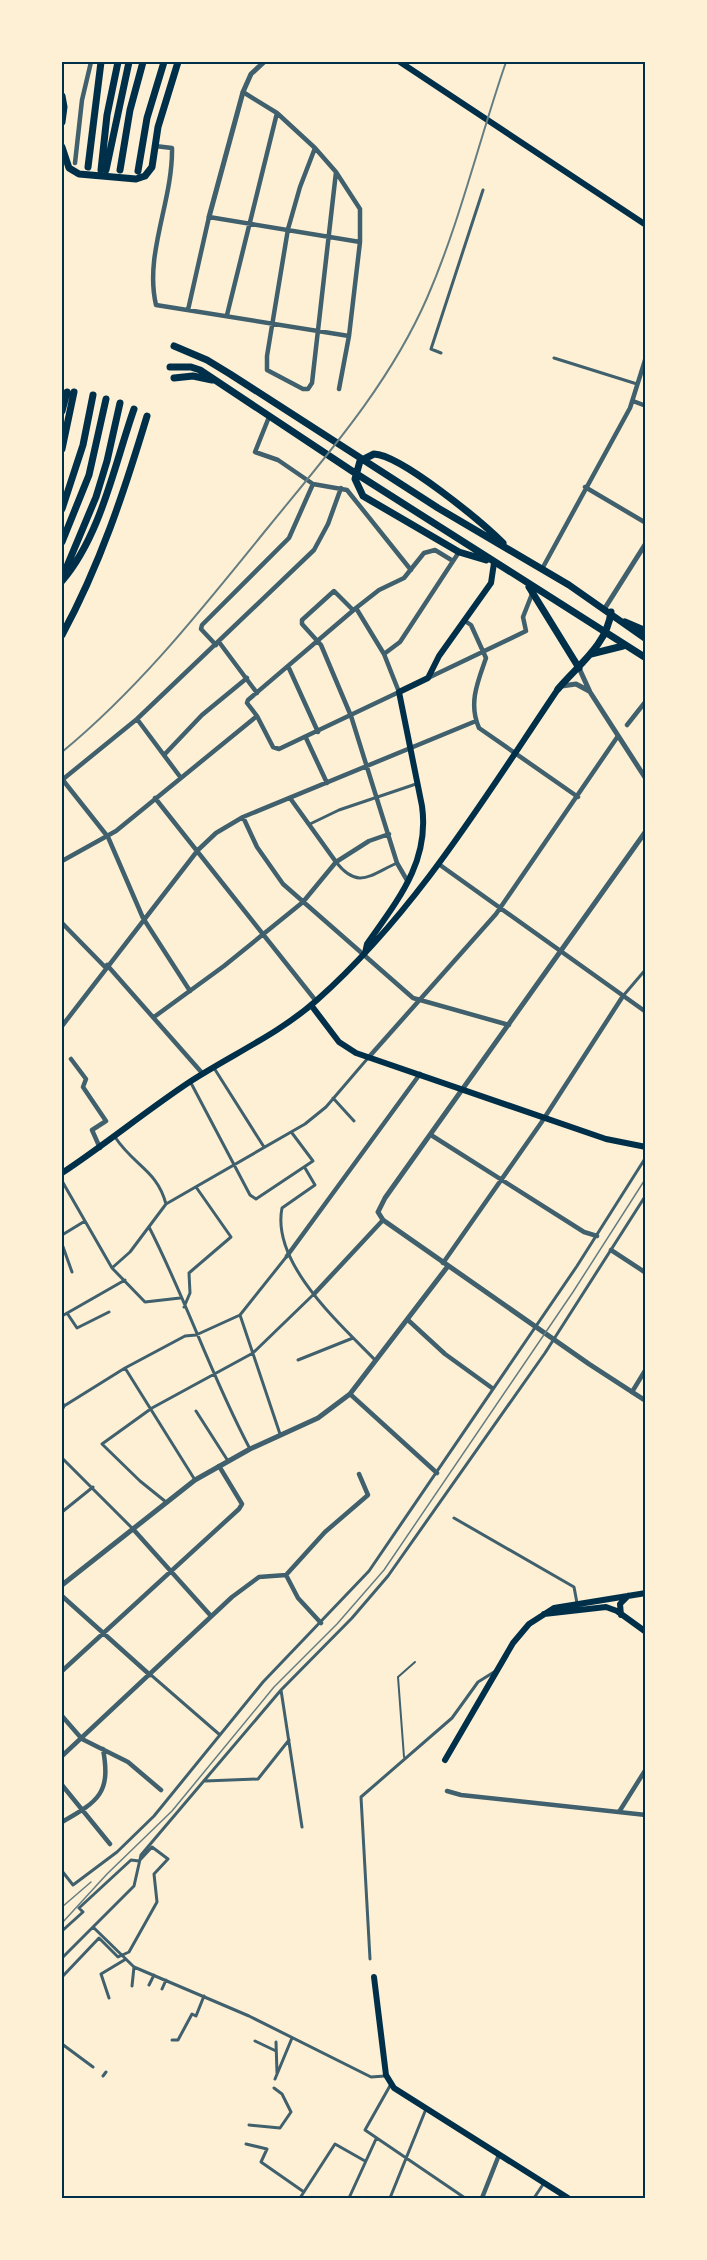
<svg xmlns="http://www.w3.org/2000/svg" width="707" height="2260" viewBox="0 0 707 2260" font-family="'DejaVu Sans',sans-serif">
	<rect width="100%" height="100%" fill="#fdf0d5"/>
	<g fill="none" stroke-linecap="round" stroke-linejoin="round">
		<path stroke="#3f606c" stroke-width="2" d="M404,1757L398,1677L415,1662"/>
		<path stroke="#3f606c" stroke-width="3" d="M441,353L431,349L483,190
			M554,358L637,384
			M310,824L339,810L416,784
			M336,862C358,890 370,875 397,863
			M623,996L646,969
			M214,1068L264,1147
			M191,1083L250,1195L256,1199L313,1161L292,1133
			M333,1098L354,1121
			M115,1137C134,1166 157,1170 166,1204
			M305,1168L315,1185L282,1208C271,1263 340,1324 375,1360
			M62,1181L112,1268L145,1302L180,1298
			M149,1227C186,1299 211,1376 250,1449
			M62,1235L85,1221
			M62,1244L72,1272
			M112,1268L130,1252L166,1204L305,1124L326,1107L368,1058
			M184,1307L190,1293L189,1273L231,1237L196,1187
			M67,1313L77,1328L109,1312
			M240,1315L280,1434
			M62,1316L125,1280
			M298,1360L353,1338
			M125,1368L195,1480
			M62,1402L64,1406L62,1410
			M64,1406L125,1368L185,1336L196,1335L240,1315L287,1256
			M196,1411L228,1461
			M62,1458L133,1529
			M166,1502L140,1481L102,1444L152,1408L253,1353L315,1293
			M62,1512L93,1487
			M454,1518L574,1587L577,1603
			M151,1675L220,1735
			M281,1690L302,1827
			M205,1781L258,1779L289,1740
			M62,1871L73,1885L117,1852L154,1816L263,1682L369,1571L577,1266L646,1157
			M93,1927L134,1967L249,2016L371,2077L385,2076
			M62,1931L83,1912L79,1908L131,1860L139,1861L152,1847L168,1859L154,1874L157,1902L129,1952L118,1957L99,1938L62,1977
			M62,1958L134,1886L141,1855L281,1690L352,1618L388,1576L545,1353L646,1195
			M370,1959L361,1797L452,1718L478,1682L494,1672
			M149,1985L154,1975
			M132,1986L134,1967
			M162,1989L166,1980
			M109,1998L101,1974L126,1959
			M172,2040H178L192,2014L196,2016L204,1996
			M255,2041L276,2051
			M276,2042L277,2073
			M62,2044L93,2067
			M103,2076L106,2072
			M275,2079L292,2038
			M391,2084L365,2130L465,2198
			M249,2125L280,2128L291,2112L282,2094L274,2088
			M246,2144L267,2149L261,2162L304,2192
			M300,2198L335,2144L365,2161
			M349,2198L376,2139
			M390,2198L426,2109
			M534,2198L544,2183"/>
		<path stroke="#3f606c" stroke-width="4.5" d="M243,92L277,113L315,148L336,172L360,209V242L349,336L339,389
			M155,146L172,148C173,201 144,254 156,305L349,336
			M315,148L300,187L288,229L267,356V370L303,389H308L312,383L336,172
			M75,163L82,100L91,62
			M188,310L209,217L360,242
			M227,315L277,113
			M633,401L646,406
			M269,417L255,452L278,460L313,484L347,490L411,570
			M585,487L646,523
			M542,569L630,408L646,357
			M353,610L334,591L302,620V624L321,645L351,716L397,863L408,882
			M465,621L471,625L486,658C478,681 468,703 479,728L578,797
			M219,642L257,693
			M216,645L201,629L202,625L289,538L313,484
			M384,654L400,642L459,552
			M288,666L318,732
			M428,678L526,631L523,617L532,594
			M257,716L273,747L279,749L399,692L384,654L356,608
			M137,719L181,778
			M627,725L646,701
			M306,738L327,783
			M164,755L202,715L247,678
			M62,779L108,837L143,918L190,991
			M62,780L137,719L314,550L328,524L341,488
			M155,798L316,1001
			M290,798L336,862
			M243,817L257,847L283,884L413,998L509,1025
			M62,861L116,831L257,716L247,703L248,700L356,608L379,590L404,578L424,553L435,550L453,561
			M440,865L646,1012
			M62,923L105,967
			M107,965L203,1074
			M154,1017L224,966L303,902L336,862L369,841L389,834
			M62,1026L198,850L216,833L243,817L476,721
			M368,1058L496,914L618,736
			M71,1059L86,1079L83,1087L106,1121L92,1130L100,1148
			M431,1135L584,1232L597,1236
			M611,1250L646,1273
			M287,1256L420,1074
			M443,1263L541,1123L623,996
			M315,1293L383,1220
			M408,1320L445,1354L492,1388
			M632,1392L646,1369
			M350,1394L437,1473
			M133,1529L211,1616
			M286,1575L325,1532L368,1495L359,1474
			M286,1575L298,1598L321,1623
			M62,1596L150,1675
			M62,1671L239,1509L242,1504L219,1466
			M62,1716L82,1739L128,1762L161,1790
			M62,1756L232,1597L259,1577L286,1575
			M62,1785L110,1844
			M447,1791L461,1795L646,1815
			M619,1812L646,1769
			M62,1822C99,1801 111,1793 103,1749
			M482,2198L499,2155"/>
		<path stroke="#3f606c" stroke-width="5" d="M209,217L243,92L251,74L264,62
			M605,608L646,543
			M579,668L590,692L646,779
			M562,686L576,684L589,691
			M646,831L385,1198L378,1212L383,1220L589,1364L646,1401
			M62,1585L195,1480L250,1449L318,1418L350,1394L448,1266"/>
		<path stroke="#003049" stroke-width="6" d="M400,62L646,225
			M365,953L367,944C397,901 430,862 422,806L399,692L428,678L439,656L491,583L494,563
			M311,1005L339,1042L356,1053L606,1139L646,1147
			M62,1173C106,1144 147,1110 191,1081C233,1054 280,1033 317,1000C416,912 485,797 558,689
			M544,1614L606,1607L617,1611L646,1632
			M621,1615L620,1604L628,1596
			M445,1760L513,1643L529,1624L554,1608L646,1593
			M374,1977L386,2075L394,2088L568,2198"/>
		<path stroke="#003049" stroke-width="7" d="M62,96L64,107L62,122
			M62,147L69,168L79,174L136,179L145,176L152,167L158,127L178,62
			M88,167L101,62
			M138,171L147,118L164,62
			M174,346L207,360L230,374L438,508L569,585L646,639
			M170,367H191L200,370L352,471L646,658
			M174,378L193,376L212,380
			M62,411L67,392
			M62,449L74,392
			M486,560L459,552L363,496L355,479L360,461L374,454C401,455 482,522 503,543
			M62,578L96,497L107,461L120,403
			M62,581C101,535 114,466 134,409
			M529,587L579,668
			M625,622L646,631
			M62,635C100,565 124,492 147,416
			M591,654L623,646
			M558,689C578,665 607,645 611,612"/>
		<path stroke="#003049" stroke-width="7" d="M101,170L107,115L118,62
			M106,170L129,62
			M120,170L130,110L143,62
			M62,509L83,445L93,395
			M62,542L89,475L106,399"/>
		<path stroke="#657d81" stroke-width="1.5" d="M62,1907L91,1882
			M62,1923L107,1874L172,1811L274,1687L337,1624L384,1570L573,1292L646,1178"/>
		<path stroke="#657d81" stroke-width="2" d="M62,752C142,686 205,605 270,525C328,454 390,383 427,298C460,222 479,140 506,62"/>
	</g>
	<rect width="707" height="2260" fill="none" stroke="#fdf0d5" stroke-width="126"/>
	<rect x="63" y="63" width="581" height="2134" fill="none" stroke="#003049" stroke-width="2"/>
</svg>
